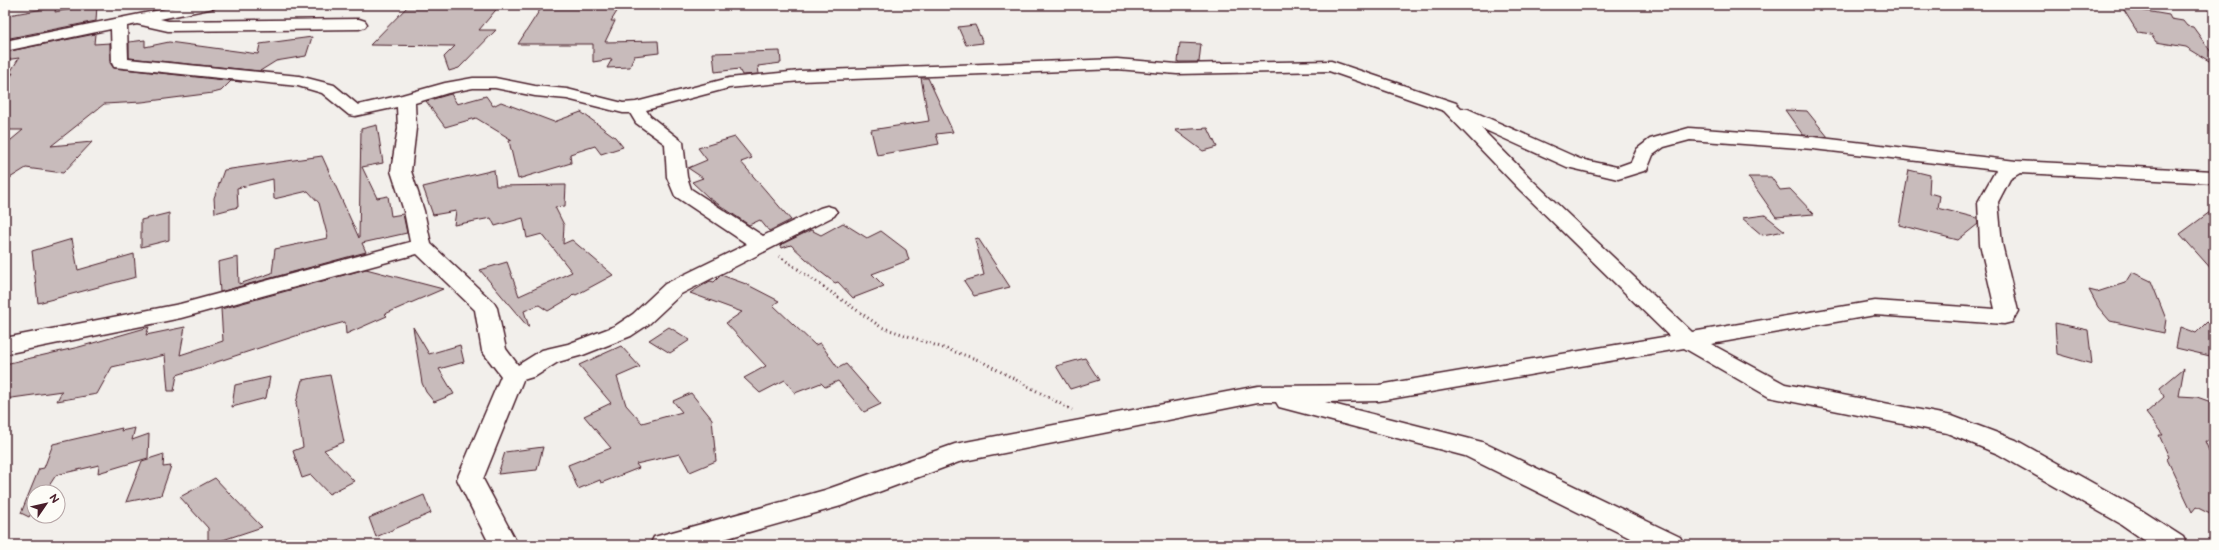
<svg xmlns="http://www.w3.org/2000/svg" width="2219" height="550" viewBox="0 0 2219 550" font-family="'Balsamiq Sans',sans-serif">
	<rect width="100%" height="100%" fill="#f2efeb"/>
	<filter id="ink" filterUnits="userSpaceOnUse"><feTurbulence type="fractalNoise" baseFrequency=".025" numOctaves="2"/><feDisplacementMap in="SourceGraphic" scale="8" xChannelSelector="R" yChannelSelector="G"/><feConvolveMatrix kernelMatrix="1 2 1 2 8 2 1 2 1" color-interpolation-filters="sRGB"/></filter>
	<g filter="url(#ink)">
		<path fill="#c8bbbb" stroke="#4a1f2b" d="M91,5H97L96,21L5,39V17L8,15L56,7L55,12Z
			M409,5H500L479,30H496L459,68L449,71L444,57L455,46L370,45Z
			M543,5H621L611,21H615L605,42L658,41L659,53L634,56L630,67L607,68L612,59L593,62V44H518Z
			M2122,7L2169,15L2171,19L2183,21L2187,26L2193,27L2214,56V64L2186,47L2156,42L2151,35L2138,33Z
			M975,25L983,43L966,45L958,27Z
			M95,34L94,44L110,43V63L114,68L242,82L231,81L221,91L213,93L142,102L104,104L51,146L92,142L63,173L26,168L5,181V145L23,130H5V85L13,73L9,74L19,58L5,60V52Z
			M312,37L306,56L276,61L260,71L129,58V42L145,40V47L169,42L258,54L260,44Z
			M1180,43L1201,44L1199,62H1178Z
			M780,51L781,63L758,66L759,74L742,75L739,69L715,72L713,53Z
			M921,78H928L953,132L936,134L939,144L877,155L871,130L929,121Z
			M451,94L457,104L486,96L493,106L501,102L554,122L581,112L615,137L623,147L601,154L595,146L570,154L571,163L518,179L509,141L512,140L476,118L445,127L426,101Z
			M1785,110L1807,111L1828,137L1803,135Z
			M377,125L383,163L362,167L377,198L388,196L391,216L403,214L407,233L362,243L366,252L220,292L218,262L238,257L239,284L272,273L275,249L328,238L319,203L308,191L274,199L273,179L237,188L238,207L215,213L214,198L224,170L322,156L359,238L361,129Z
			M1208,128L1217,147L1203,151L1175,130Z
			M735,137L752,158L741,162L791,220L769,231L760,220L749,225L709,198L692,182L703,178L688,168L707,160L698,148Z
			M494,170L496,186L566,185L565,206L555,207L564,225L563,244L572,240L613,275L576,295L574,294L570,298L548,311L539,305L524,311L529,327H528L480,270L507,262L519,296L572,272L542,234L527,238L523,218L495,226L491,218L454,225L456,211L433,215L423,187Z
			M1909,170L1930,175L1929,193L1940,196L1938,208L1977,218L1978,224L1958,240L1899,225Z
			M1748,177H1771L1780,190L1790,189L1814,214L1776,217Z
			M2214,209V272L2180,234Z
			M169,213V240L141,247V220Z
			M1765,215L1785,231L1762,235L1742,218Z
			M843,223L867,238L881,231L906,250L909,260L872,274L884,286L853,298L838,282L835,283L818,270L791,245L782,248L780,245L811,230L821,235Z
			M978,238L1010,287L974,296L964,281L984,275L975,239Z
			M72,239L78,270L134,254L136,277L38,303L32,251Z
			M366,269L443,289L385,314L387,316L346,334L345,322L323,328V327L177,375L174,391H168L165,355L112,367L97,394L57,401L62,391L5,399V364L79,347L149,327L146,335L185,327L180,355L223,341L221,309Z
			M2132,272L2151,281L2166,319L2164,333L2110,321L2098,307L2089,290L2097,292L2125,283Z
			M721,275L746,284L779,301L773,305L815,345L820,343L838,368L846,364L881,404L864,412L838,381L825,387L821,383L795,393L785,380L760,393L744,378L766,366L726,323L742,312L690,293L710,281L714,282Z
			M2212,317L2210,356L2176,348L2180,327L2196,333Z
			M2055,323L2088,330L2092,364L2057,354Z
			M413,327L429,354L460,345L464,362L439,369L454,394L434,402L426,392L422,383Z
			M669,327L690,340L670,353L649,340Z
			M621,346L640,367L617,377L626,405L642,423L682,412L673,401L691,393L712,419L716,461L690,472L680,454L636,464L639,468L601,483L600,480L578,489L568,465L611,448L584,416L611,403L579,365Z
			M1085,358L1099,380L1070,389L1056,366Z
			M2184,368L2179,396L2197,397L2214,403V442L2205,441L2214,463V516L2196,507L2192,512L2167,459L2169,457L2159,435H2163L2146,413L2164,397L2160,388Z
			M330,375L344,442L324,450L354,481L329,494L311,475L302,478L293,451L303,447L296,403L302,380Z
			M270,377L266,398L232,407L235,385Z
			M122,428L121,431L135,428L132,440L149,434L148,458L98,473L99,465L56,475L45,492H34V509L29,517L21,513L39,469L44,468L53,444Z
			M543,447L537,470L498,474L505,452Z
			M164,454L163,467L171,466L161,495L126,502L142,461Z
			M215,478L230,494L262,527L208,545V528L180,497Z
			M424,495L431,513L376,537L369,518Z"/>
		<g fill="none" stroke-linecap="round" stroke-linejoin="round">
			<defs>
				<path id="minor" d="M185,5H216L214,8L160,19L168,21L359,19L365,21L367,24L365,27L359,29L168,31L137,24L127,26L128,59L299,76L334,85L358,105L402,95L445,83L473,78H495L535,86L567,89L623,103L636,102L729,78L800,71L1117,59L1177,64L1331,61L1456,103L1461,108L1468,109L1580,159L1617,167L1631,162L1637,149L1650,139L1689,128L1813,137L2016,161L2214,171V183L2020,173L2010,179L1998,202L2002,244L2018,311L2012,322L2004,324L1875,315L1711,344L1785,384L1952,416L2016,440L2141,510L2183,537L2187,545H2151L2121,524L1998,454L1947,433L1769,397L1684,348L1379,401L1325,402L1482,442L1680,537L1684,545H1644L1465,456L1279,407L1276,402H1258L959,462L841,506L703,545H650L654,537L825,490L955,444L1258,386L1379,385L1669,336L1519,189L1444,111L1329,71L1177,74L1117,69L800,81L729,88L646,110L650,116L683,142L687,177L691,189L763,236L820,208L827,206L834,208L837,212L834,216L681,294L649,324L631,336L583,355L558,362L536,376L523,380L483,479L518,545H490L457,479L501,376L482,351L475,310L417,254L181,318L5,354V338L180,304L410,242L404,211L391,171L398,128L397,107L355,116L349,115L322,93L298,86L114,67L112,63L111,29L5,51V41ZM473,88H495L535,96L567,99L623,113H630L636,123L665,144L667,177L675,196L747,244L665,284L633,314L615,326L568,344L542,350L518,365L506,349L497,308L494,303L431,244L424,211L411,171L416,128L415,103L448,93ZM1481,128L1567,167L1618,179L1647,170L1653,155L1664,147L1690,140L1813,149L1996,170L1978,202L1980,244L1995,309L1875,301L1692,332L1533,181Z"/>
			</defs>
			<use href="#minor" stroke="#4a1f2b" stroke-width="3"/>
			<path stroke="#4a1f2b" stroke-width="3" stroke-dasharray="1 3.5" stroke-linecap="butt" d="M779,256L881,327L979,360L1072,410"/>
			<use href="#minor" fill="#fdfcf7" fill-rule="evenodd"/>
		</g>
	</g>
	<rect width="2219" height="550" fill="none" stroke="#fdfcf7" stroke-width="20"/>
	<rect x="10" y="10" width="2199" height="530" fill="none" stroke="#4a1f2b" stroke-width="1.5" filter="url(#ink)"/>
	<g transform="translate(46 504) rotate(56)"><circle r="19" fill="#fdfcf7" stroke="#b5a4a5"/>
	<path d="M0-3L7 15L0 10L-7 15Z" fill="#4a1f2b"/>
	<text y="-6" font-size="11" font-weight="bold" text-anchor="middle" fill="#4a1f2b">N</text>
	</g>
</svg>
